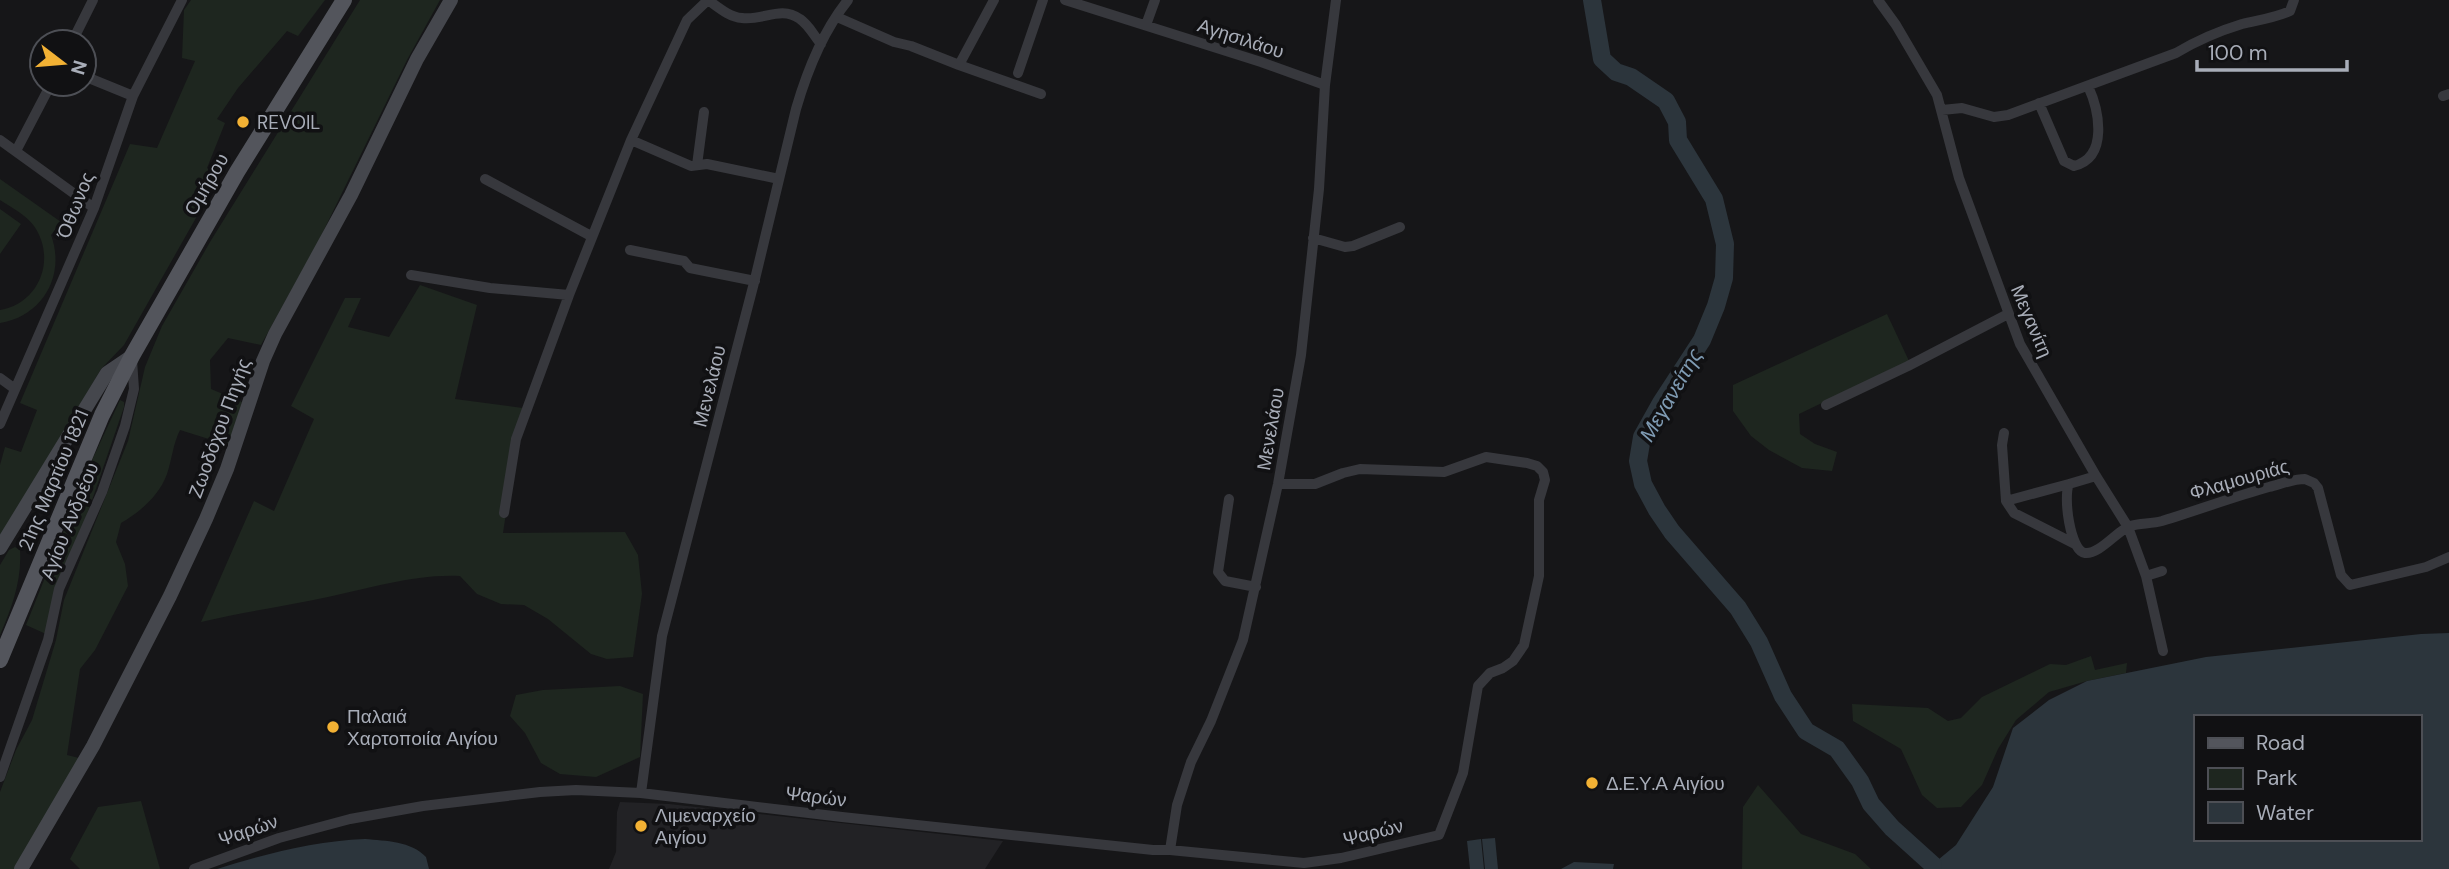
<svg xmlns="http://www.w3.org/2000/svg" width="2449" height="869" viewBox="0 0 2449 869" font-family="'DM Sans',sans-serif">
	<rect width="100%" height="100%" fill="#161618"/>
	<path fill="#222225" d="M620,802L669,804L1003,841L985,869H609L616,852L617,812Z"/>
	<path fill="#1e261f" d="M191,0H325L298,36L287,31L238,88L217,119L225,123L207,168L218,179L124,345L101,369L0,540V465L5,447L21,452L37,410L20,403L130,144L157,148L195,61L182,58L184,10Z
		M360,0H440L407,60L318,242L261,345L228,338L210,360L211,389L242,402L228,445L180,430C173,444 172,459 167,474C159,496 140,512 121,523L116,542L125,564L128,586L95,650L80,669L67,755L79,758L15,869H0V792L16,750L32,720L56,640L64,600L128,441L145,367L162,326L210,242Z
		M0,179L61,222L51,235C66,276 42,316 0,323V310C39,304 57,259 34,226C26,215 11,207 0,200Z
		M0,209L21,224L0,254Z
		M420,285L477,305L455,399L530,409L514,460L503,533L625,532L638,555L642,594L633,657L607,659L591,654L548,619L524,605L501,604L477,594L460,576C414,574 372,588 328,597C286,606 243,612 201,622L254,501L274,511L314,419L291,406L345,298H361L348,327L389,337Z
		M1887,314L1909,361L1799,414L1800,434L1815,444L1837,452L1832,471L1802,468L1769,450L1751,436L1733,411V385Z
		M120,400L124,402V407L46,634L26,625L93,458Z
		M15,547L20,550C22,580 12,607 0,635V565L9,550Z
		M2091,656L2095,670L2127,663L2126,673L2087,681L2049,692L2016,720L1998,749L1982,785L1961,807L1937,808L1922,795L1901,749L1853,721L1852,704L1928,708L1948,721L1961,718L1982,697L2050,664L2066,665Z
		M620,686L643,694L640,757L596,777L560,774L541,763L525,733L510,716L516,695L543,690Z
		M1758,785L1801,834L1855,854L1871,869H1742L1743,807Z
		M141,801L160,869H80L70,859L98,807Z"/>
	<path fill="#2c353c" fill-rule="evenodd" d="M2449,633V869H1927L1956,845L1993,787L2013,728L2049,700L2087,681L2206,657L2421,634ZM2195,717H2419V839H2195Z
		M1495,838L1498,869H1485L1482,839Z
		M365,839C386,841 411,841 426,857L429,869H217C265,854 315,841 365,839Z
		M1481,839L1484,869H1470L1467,841Z
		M1574,862L1614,864L1613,869H1561Z"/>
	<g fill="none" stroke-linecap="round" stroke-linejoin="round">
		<path stroke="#2c353c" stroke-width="18" d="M1592,0L1602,59L1616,72L1631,77L1666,101L1677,122L1678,140L1714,199L1725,244L1724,278L1716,306L1702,340L1661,403L1642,437L1638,461L1643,484L1657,510L1672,532L1738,608L1759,642L1783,696L1806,731L1837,749L1860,781L1871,804L1892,828L1933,865"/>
		<path stroke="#37383d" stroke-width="10" d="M708,0C718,7 729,17 742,18C764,21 780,5 800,19C809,25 814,36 821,44
			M1065,0L1261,62L1325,85
			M1878,0L1896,25L1937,95L1959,178L2020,344L2096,476L2128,527L2146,576L2163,651
			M837,17L894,42L911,46L959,65L994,0
			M1146,25L1155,0
			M72,42L93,0
			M959,65L1041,94
			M1018,73L1043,0
			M84,76L133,96
			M2443,96L2449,94
			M2039,103L2064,161L2074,166C2109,157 2099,110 2088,86
			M1942,110L1962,108L1994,117L2008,115L2176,53C2196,41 2219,31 2242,24C2258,20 2275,18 2290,11L2294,0
			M0,140L94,208
			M631,140L691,166L707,164L779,179
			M16,151L51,84
			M697,165L704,112
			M485,179L591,236
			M1313,238L1345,247L1353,246L1400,227
			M630,250L684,261L690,268L755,281
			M411,275L490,288L569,295L631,140L687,20L708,0
			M0,378L15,389
			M1826,405L1908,366L2008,314
			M0,424L94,208L133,96L182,0
			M2004,433L2002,445L2006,501L2014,513L2075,544
			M2096,476L2069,484C2063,496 2070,551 2085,553C2099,555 2118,530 2130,526C2140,523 2151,524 2162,521C2198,510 2233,497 2269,487C2281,484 2293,479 2305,479L2314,483L2318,488L2341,575L2350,585L2426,567L2449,557
			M1229,499L1218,572L1225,581L1256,587
			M2006,501L2069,484
			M504,513L516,439L569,295
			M2146,576L2162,571
			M0,777L48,640L59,589L102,492L125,426L134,389L132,360
			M641,793L662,636L755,279L796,109C807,71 823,31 848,0
			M1170,850L1177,805L1191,762L1211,721L1243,640L1278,484L1301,355L1319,189L1325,85L1336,0
			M194,869L279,838L350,819L423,806L540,792L576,790L641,793L842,817L1153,850H1170L1304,863L1341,858L1439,835L1463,773L1478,686L1490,673L1503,668L1513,661L1524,645L1539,576V500L1545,480L1543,472L1537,466L1527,463L1486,457L1444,472L1360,469L1343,473L1315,484H1278"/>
		<path stroke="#45474d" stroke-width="14" d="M0,548L107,373L132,356
			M21,869L93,746L170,596L206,519L227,469L263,361L275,334L351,195L417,59L451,0"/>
		<path stroke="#53555c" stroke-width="16" d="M0,660L102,415L132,356L237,172L344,0"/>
	</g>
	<g fill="#f2b134" stroke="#111113" stroke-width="2.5">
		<circle cx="243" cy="122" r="7"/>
		<circle cx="333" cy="727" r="7"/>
		<circle cx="1592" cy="783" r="7"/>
		<circle cx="641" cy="826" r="7"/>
	</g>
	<g text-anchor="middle" stroke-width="7" stroke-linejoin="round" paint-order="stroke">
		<g font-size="19" fill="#a8adb8" stroke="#111113">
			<text transform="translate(1241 38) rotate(18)" y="7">Αγησιλάου</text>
			<text transform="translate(206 184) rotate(-60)" y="7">Ομήρου</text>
			<text transform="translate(75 205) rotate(-68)" y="7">Όθωνος</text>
			<text transform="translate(2032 321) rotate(67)" y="7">Μεγανίτη</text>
			<text transform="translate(709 386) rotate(-76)" y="7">Μενελάου</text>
			<text transform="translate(219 428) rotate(-70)" y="7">Ζωοδόχου Πηγής</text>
			<text transform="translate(1270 429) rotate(-80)" y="7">Μενελάου</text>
			<text transform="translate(2239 479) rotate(-16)" y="7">Φλαμουριάς</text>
			<text transform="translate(53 480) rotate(-67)" y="7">21ης Μαρτίου 1821</text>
			<text transform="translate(69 521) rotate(-68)" y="7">Αγίου Ανδρέου</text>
			<text transform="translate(816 796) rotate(7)" y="7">Ψαρών</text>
			<text transform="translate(248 830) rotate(-19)" y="7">Ψαρών</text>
			<text transform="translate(1373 832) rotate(-14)" y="7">Ψαρών</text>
		</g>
		<g font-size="19" fill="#a8adb8" stroke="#111113" text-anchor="start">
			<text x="257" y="129">REVOIL</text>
			<text x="347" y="723">Παλαιά<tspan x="347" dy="22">Χαρτοποιία Αιγίου</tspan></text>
			<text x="1606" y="790">Δ.Ε.Υ.Α Αιγίου</text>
			<text x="655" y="822">Λιμεναρχείο<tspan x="655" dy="22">Αιγίου</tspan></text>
		</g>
		<g font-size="21" font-style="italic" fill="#7f9bb3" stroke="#111113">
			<text transform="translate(1671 395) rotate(-60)" y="7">Μεγανείτης</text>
		</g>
	</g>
	<rect x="2194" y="715" width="228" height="126" fill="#111113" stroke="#4d4f55" stroke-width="2"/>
	<rect x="2208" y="738" width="35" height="10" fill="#53555c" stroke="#4d4f55" stroke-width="2"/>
	<text x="2256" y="750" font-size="21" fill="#a8adb8">Road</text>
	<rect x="2208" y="768" width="35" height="21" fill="#1e261f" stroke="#4d4f55" stroke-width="2"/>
	<text x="2256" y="785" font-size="21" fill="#a8adb8">Park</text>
	<rect x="2208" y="802" width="35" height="21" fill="#2c353c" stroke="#4d4f55" stroke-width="2"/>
	<text x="2256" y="820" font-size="21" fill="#a8adb8">Water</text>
	<g transform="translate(63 63) rotate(106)"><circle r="33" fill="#111113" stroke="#4d4f55" stroke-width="2"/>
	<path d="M0-5L12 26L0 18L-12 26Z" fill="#f2b134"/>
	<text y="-10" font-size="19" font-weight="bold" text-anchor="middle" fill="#a8adb8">N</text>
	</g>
	<path d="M2197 60v10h150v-10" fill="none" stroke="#a8adb8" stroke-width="3.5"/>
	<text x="2208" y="60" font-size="21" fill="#a8adb8" stroke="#111113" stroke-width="5" paint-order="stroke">100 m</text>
</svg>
